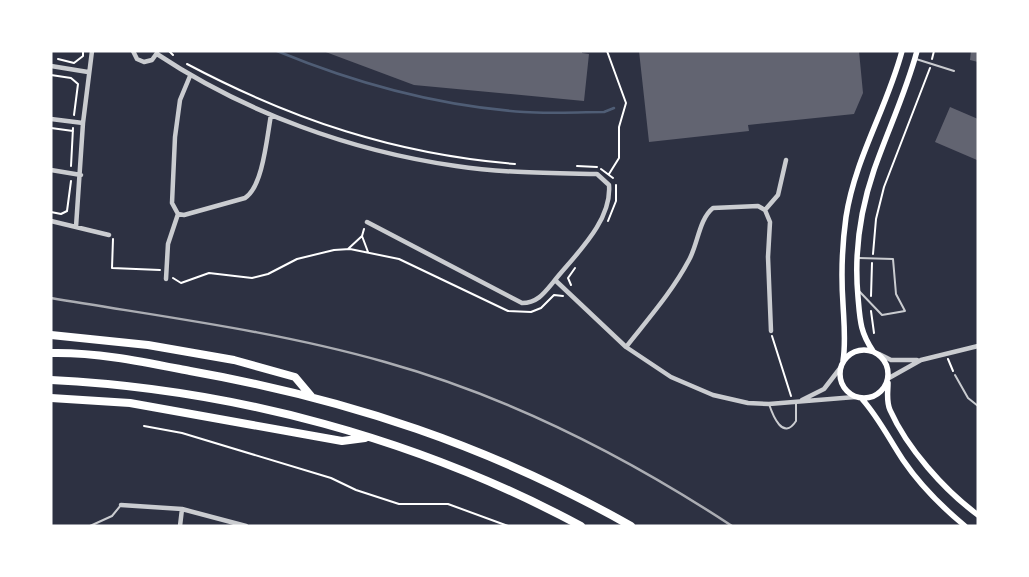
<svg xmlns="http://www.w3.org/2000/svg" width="1029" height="577" viewBox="0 0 1029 577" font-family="'Fira Sans Condensed',sans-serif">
	<rect width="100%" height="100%" fill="#2d3142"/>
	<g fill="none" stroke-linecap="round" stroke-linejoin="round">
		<path stroke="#4f5d75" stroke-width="2.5" d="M277,51C357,84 438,106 524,112C550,114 578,112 604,112L614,108"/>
	</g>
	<path fill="#626471" d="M323,51H582V53L589,54L584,101L414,85Z
		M639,51H859L863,93L854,114L748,125L749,131L649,142Z
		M971,51H978V62L970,60Z
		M950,107L978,119L977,160L935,142Z"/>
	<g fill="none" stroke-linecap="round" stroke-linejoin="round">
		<path stroke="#fff" stroke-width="2" d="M169,51L173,55
			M607,51L626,103L619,127V158L609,174
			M58,59L74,63L83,56V51
			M932,59L934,51
			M187,64C293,120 395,154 515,164
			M51,75L71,78L78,84L74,115
			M51,128L73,131
			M71,166L73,128
			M577,166L597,167
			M601,169L613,178
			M51,212L61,214L67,211L71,181
			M608,221L616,201V185
			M364,229L362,236L368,252
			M113,239L112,268L160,270
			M348,249L362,236
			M873,254L876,219L884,187L930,68
			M173,278L181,283L209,273L252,278L268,274L297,259L334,250L350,249L399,259L508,311L531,312L541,308L554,295L563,296
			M571,285L568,278L575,268
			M871,296L872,263
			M871,311L874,333
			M772,336L791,396
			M948,359L953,371
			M144,426L182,433L331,478L356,490L399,504H448L508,526"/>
		<path stroke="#caccd0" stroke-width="2" d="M916,59L954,71
			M859,291L882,315L905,311L896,294L893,259L859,258
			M955,375L968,398L978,406
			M769,404C773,416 783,441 796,421V404
			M90,526L112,516L121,505"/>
		<path stroke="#caccd0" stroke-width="4.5" d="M133,51L137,59L144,62L152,60L157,53
			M157,54C246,113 351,151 456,166C503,173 550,173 597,174L609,185C612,221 576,254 555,280L626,347L671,377L713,395L748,403L769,404L855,397
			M51,66L88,72
			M190,76L180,100L175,137L172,203L178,214L184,215L245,198C263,187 267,136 271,115
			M51,119L83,123
			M51,170L81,175
			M765,210L778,195L786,160
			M51,221L109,235
			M367,222L522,303C538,303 545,292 555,280
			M76,227L83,123L92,51
			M166,279L168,244L178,214
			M626,347C648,319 672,292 689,260C698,244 699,219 713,208L758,206L765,210L770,222L768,257L771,331
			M879,354L891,360H917
			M889,378L921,360L978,346
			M802,400L824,389L841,367
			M121,505L182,509L246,526
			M180,526L182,509"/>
		<path stroke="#fff" stroke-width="5.5" d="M840 374a24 24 0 1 1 48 0a24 24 0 1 1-48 0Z
			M873,351C860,332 860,320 858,297C854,254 860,211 874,170C888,130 906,92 917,51
			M843,361C846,342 844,324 843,304C841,275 842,246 846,217C855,158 887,108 902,51
			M888,383C888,392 886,401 890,410C907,448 944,490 978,515
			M862,399C879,418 889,439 903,460C920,485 942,507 965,526"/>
		<path stroke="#fff" stroke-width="8" d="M51,335L148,345L234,360L295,377L311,396
			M51,353C98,352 144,362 190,371C348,399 490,446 631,526
			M51,380C234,389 419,439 581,526
			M51,398L130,403L342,441L365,438"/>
		<path stroke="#abadb3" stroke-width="2.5" d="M51,298C163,317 276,331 385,362C510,397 624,455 732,526"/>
	</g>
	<rect width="1029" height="577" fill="none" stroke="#ffffff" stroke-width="105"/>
</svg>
